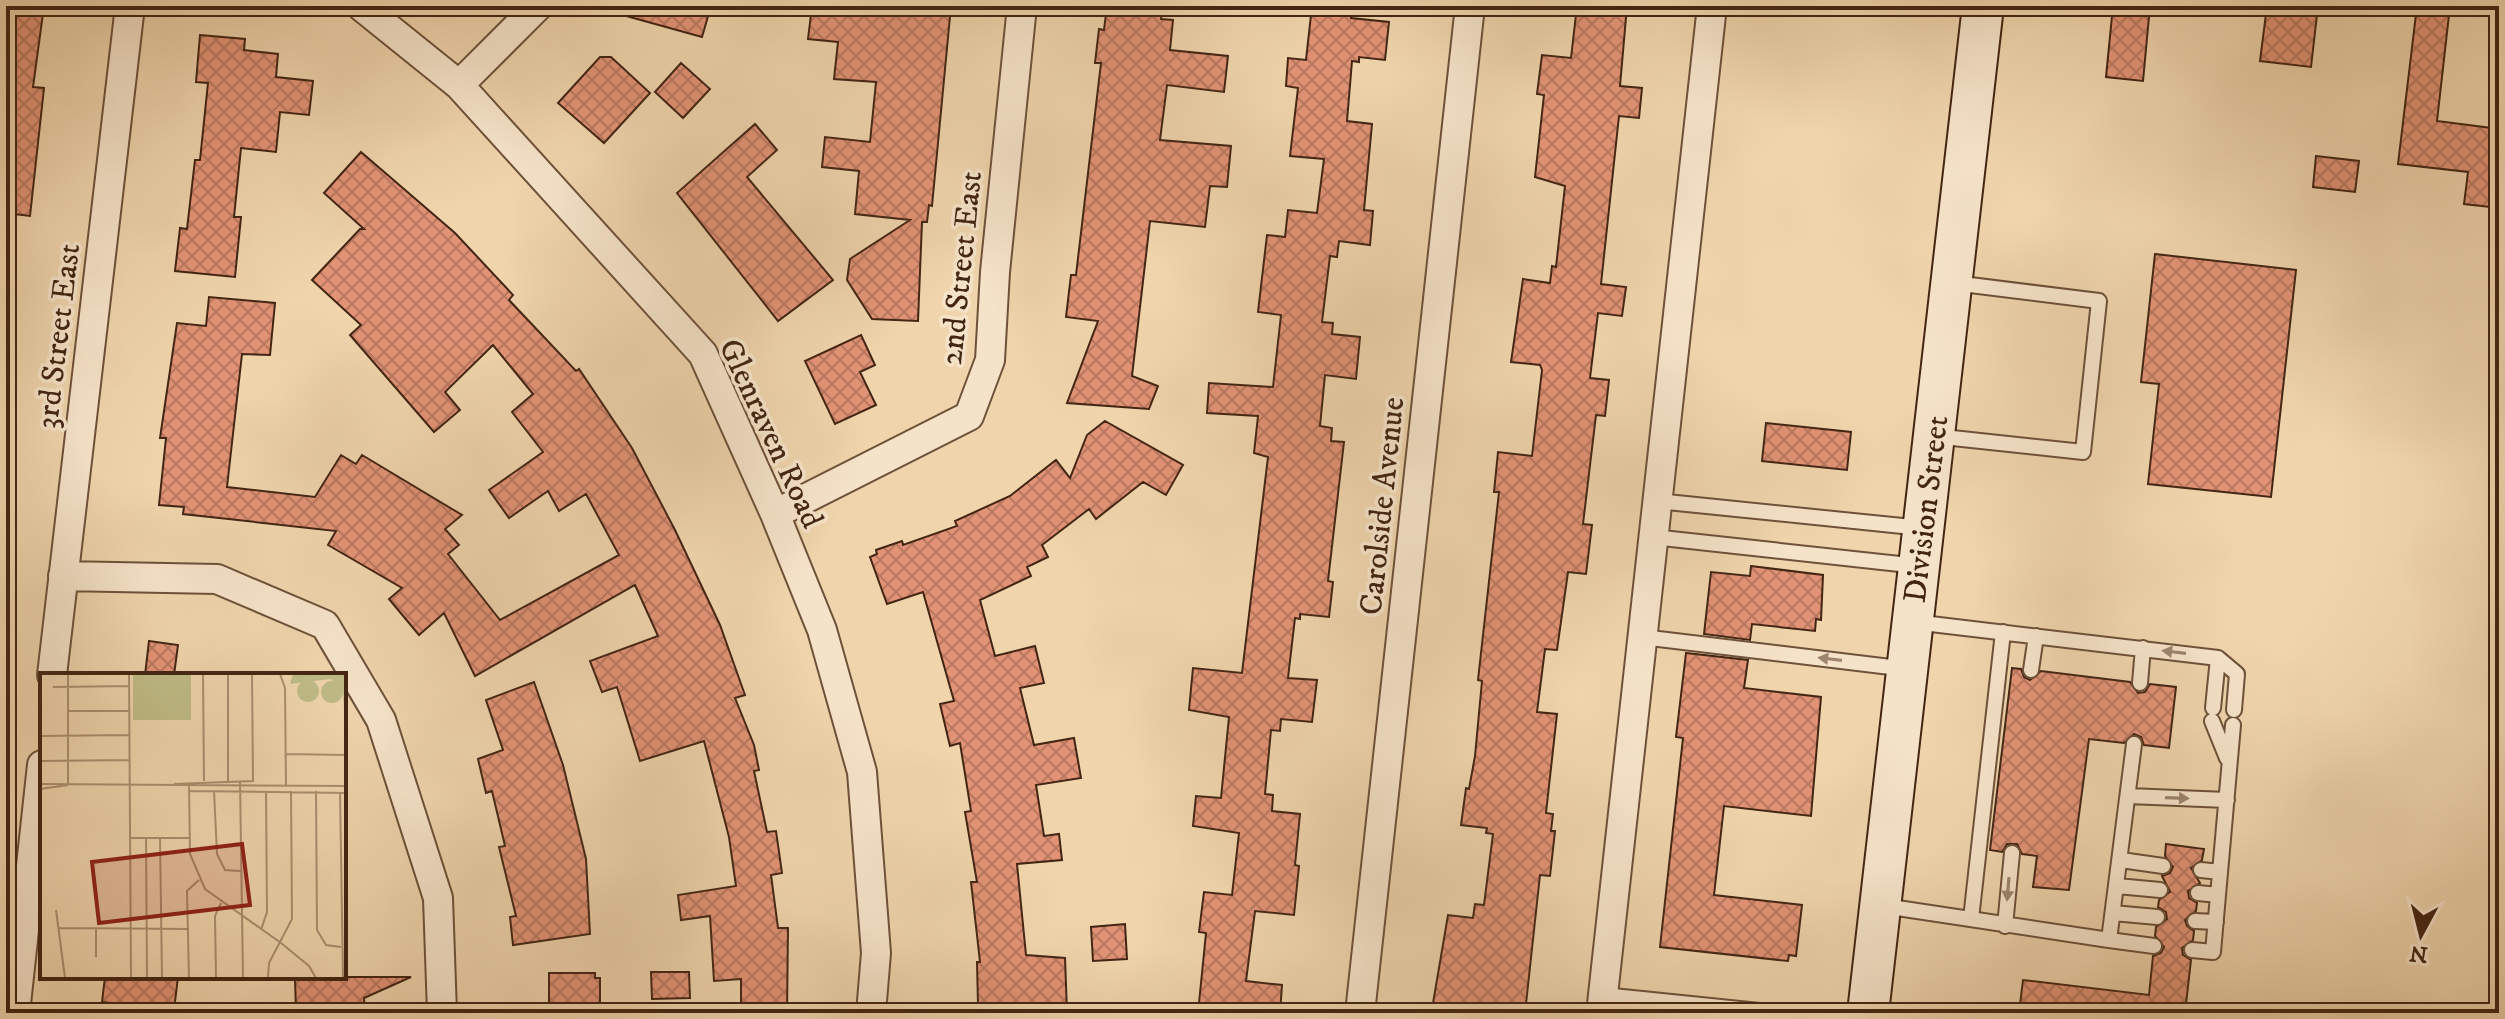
<svg xmlns="http://www.w3.org/2000/svg" width="2505" height="1019" viewBox="0 0 2505 1019" font-family="'IM FELL DW Pica',serif">
	<defs>
		<pattern id="building-cross-hatch" width="8" height="8" patternUnits="userSpaceOnUse" patternTransform="scale(2)"><rect width="8" height="8" fill="#e29376"/><path d="M0 0l8 8M0 8l8-8" fill="none" stroke="#b97860"/></pattern>
	</defs>
	<rect width="100%" height="100%" fill="#efd4ac"/>
	<filter id="stains"><feTurbulence type="fractalNoise" baseFrequency=".0025" numOctaves="4"/><feColorMatrix values="0 0 0 0 .2 0 0 0 0 .09 0 0 0 0 .02 0 0 0 .5 -.17"/></filter>
	<radialGradient id="worn" r=".72"><stop offset=".6" stop-color="#630" stop-opacity="0"/><stop offset="1" stop-color="#630" stop-opacity=".3"/></radialGradient>
	<path fill="url(#building-cross-hatch)" stroke="#432513" stroke-width="2" d="M6,6H44L33,87L44,88L30,216L6,213Z
		M620,6H711L702,37L619,14Z
		M812,6H951L932,206L929,205L927,222H922L918,321L872,319L847,280L850,259L910,220L855,214L859,171L822,167L825,137L870,142L876,82L834,79L838,42L808,39Z
		M1107,6H1163L1161,19L1173,20L1170,50L1228,56L1224,92L1167,85L1160,140L1231,146L1227,187L1210,186L1205,227L1150,221L1132,376L1158,386L1149,409L1067,403L1098,321L1066,317L1071,275H1076L1101,63H1095L1099,29L1104,30Z
		M1312,6H1352L1351,18L1389,22L1385,60L1359,57V62L1352,61L1347,121L1372,124L1364,210L1373,211L1370,245L1339,241L1337,257L1330,256L1322,322L1333,323L1332,334L1360,337L1356,379L1325,375L1320,426L1332,428L1331,441L1344,442L1328,581L1333,582L1329,617L1300,614V619L1295,618L1288,678L1317,680L1312,722L1281,719L1280,731L1271,730L1265,794L1273,795L1272,811L1300,814L1295,865L1299,866L1294,915L1255,911L1246,981L1282,985L1280,1013H1198L1206,933L1199,932L1204,892L1232,895L1239,833L1193,826L1196,796L1221,798L1229,717L1189,710L1193,668L1242,673L1268,457L1254,453L1258,416L1207,413L1209,383L1273,387L1281,315L1258,312L1267,235L1285,237L1288,210L1317,213L1324,159L1290,156L1298,88L1286,86L1288,58L1306,60Z
		M1577,6H1627L1620,86L1642,88L1639,118L1619,116L1601,284L1626,287L1622,316L1598,313L1590,378L1609,380L1605,416L1596,415L1583,524L1592,525L1586,574L1568,572L1557,650L1545,649L1537,712L1557,714L1546,813L1553,814L1551,831H1555L1550,876L1540,875L1525,1013L1432,1009L1448,915L1473,918L1475,904L1484,905L1493,834L1486,833L1487,828L1461,825L1466,788L1469,789L1475,756L1482,681L1478,680L1499,492H1494L1498,452L1532,456L1542,370L1540,365L1511,362L1523,279L1550,283L1552,266L1556,267L1565,186L1535,177L1544,95L1537,94L1542,55L1571,58Z
		M2113,6H2150L2143,81L2106,77Z
		M2267,6H2318L2311,67L2260,61Z
		M2417,6H2450L2437,121L2499,129V208L2464,204L2468,172L2398,164Z
		M200,35L245,39L244,50L278,54L276,77L313,81L309,115L280,112L276,152L241,148L234,217H241L235,277L175,271L180,228L187,229L195,160H200L208,83L196,82Z
		M600,57H611L650,93L604,143L558,103Z
		M681,63L710,89L683,118L655,92Z
		M755,124L777,150L747,177L833,280L778,321L677,193Z
		M361,152L455,233L513,295L509,300L576,371L579,369L632,448L675,530L720,625L745,695L735,698L754,745L759,770L754,771L767,832L776,831L782,873L771,875L778,928H788L787,1013H741V979L714,981L710,916L681,920L678,895L736,886L729,837L704,741L640,761L617,687L602,692L590,661L658,636L635,585L475,676L444,613L419,635L389,599L402,588L328,545L336,531L183,514L184,507L159,505L166,438H160L177,323L206,326L209,297L275,303L270,355L242,354L227,487L315,497L341,455L356,464L362,455L462,515L445,529L459,545L448,554L500,620L619,555L586,494L559,511L548,491L509,518L489,490L543,452L512,412L533,394L493,345L445,392L460,410L434,432L350,335L361,325L312,280L360,229H364L324,193Z
		M2316,156L2359,161L2355,192L2313,187Z
		M2155,254L2296,270L2271,497L2148,484L2159,384L2141,382Z
		M861,335L875,365L860,372L876,405L835,424L805,361Z
		M1105,421L1183,465L1166,495L1143,482L1096,519L1089,509L1042,545L1048,557L1027,567L1031,576L980,600L995,656L1035,646L1044,683L1020,688L1034,745L1074,738L1081,778L1036,785L1044,836L1059,834L1062,860L1017,864L1026,955L1065,958L1067,1012L1021,1013V1003L978,1005L977,962H980L971,882H977L965,812L971,811L960,743L950,746L940,704L954,701L923,592L887,604L870,557L877,554L876,550L902,541L903,545L957,526L955,521L1010,496L1056,460L1070,478L1087,435Z
		M1766,423L1851,432L1847,470L1762,461Z
		M1751,566L1823,575L1821,620L1816,619L1815,631L1752,624L1750,640L1704,634L1711,572L1750,576Z
		M149,641L178,645L174,675H145Z
		M1686,653L1748,660L1744,688L1821,697L1811,816L1724,806L1714,895L1802,905L1796,956L1789,955L1788,961L1660,947L1683,738L1676,737Z
		M2012,668L2021,669L2024,677L2030,680L2041,671L2130,682L2138,693L2145,692L2150,684L2176,687L2169,748L2144,745L2141,737L2134,734L2124,743L2089,739L2069,890L2033,887L2037,856L2022,854L2017,844H2007L2002,852L1990,850Z
		M534,682L563,765L586,859L590,934L513,945L510,917L516,916L499,847L505,846L492,791L486,793L478,759L503,750L486,700Z
		M2166,844L2204,849L2202,860L2191,868L2200,883L2188,891L2189,898L2197,903L2196,911L2185,920L2187,926L2194,931L2193,940L2182,948L2183,955L2191,960L2185,1013H2019L2023,980L2149,995L2153,956L2161,953L2164,947L2155,936L2156,927L2167,919L2166,912L2158,907L2159,900L2170,892L2162,876L2170,873L2173,867L2165,856Z
		M1125,924L1127,959L1093,961L1091,927Z
		M651,972H689L690,998L652,999Z
		M549,973H595V978H600V1013H549Z
		M105,977H178L174,1010L102,1002Z
		M295,977H411L364,998L365,1013H296Z"/>
	<g fill="none" stroke-linecap="round" stroke-linejoin="round">
		<defs>
			<path id="service" d="M1934,436L2083,452L2099,301L1954,283
				M1657,501L1922,528
				M1653,537L1918,566
				M1914,622L2218,658L2237,674L2234,710
				M1642,637L1907,669
				M2031,670L2036,636
				M2140,683L2143,648
				M2213,708L2218,658
				M2212,721L2227,758
				M2128,796L2227,800
				M2121,860L2163,866
				M2201,870L2220,872
				M2117,886L2160,890
				M2198,893L2218,895
				M1884,906L2109,940L2134,744
				M2113,913L2157,917
				M1971,919L2003,632
				M2195,921L2216,922
				M2005,926L2012,853
				M2109,940L2154,946
				M2192,950L2213,952L2233,725
				M1603,995L1780,1013"/>
			<path id="minor" d="M361,6L459,85L703,354L775,514L822,630L862,772L876,953L871,1013
				M459,85L538,6
				M775,514L969,416L990,360L995,272L1022,6
				M63,576L217,579L325,625L381,720L438,898L442,1013
				M52,675L130,6
				M15,1013L42,765
				M1360,1013L1470,6
				M1601,1013L1712,6"/>
			<path id="secondary" d="M1868,1013L1983,6"/>
		</defs>
		<use href="#service" stroke="#6e5139" stroke-width="18"/>
		<use href="#minor" stroke="#6e5139" stroke-width="32"/>
		<use href="#secondary" stroke="#432513" stroke-width="44"/>
		<use href="#service" stroke="#f5e3c9" stroke-width="14"/>
		<use href="#minor" stroke="#f5e3c9" stroke-width="28"/>
		<use href="#secondary" stroke="#f5e3c9" stroke-width="40"/>
	</g>
	<defs><path id="oneway-solid" d="M-6-.8H1V-3.2L6.5 0L1 3.2V.8H-6Z" transform="scale(2)"/></defs>
	<g fill="#9c846e">
		<use href="#oneway-solid" transform="translate(2174 652) rotate(-173)"/>
		<use href="#oneway-solid" transform="translate(1830 659) rotate(-173)"/>
		<use href="#oneway-solid" transform="translate(2177 798) rotate(2)"/>
		<use href="#oneway-solid" transform="translate(2008 889) rotate(95)"/>
	</g>
	<g text-anchor="middle" stroke-width="7" stroke-linejoin="round" paint-order="stroke">
		<g font-size="32" fill="#432513" stroke="#f5e3c9">
			<text transform="translate(960 268) rotate(-84)" y="11">2nd Street East</text>
			<text transform="translate(57 336) rotate(-83)" y="11">3rd Street East</text>
			<text transform="translate(772 433) rotate(65)" y="11">Glenraven Road</text>
			<text transform="translate(1381 506) rotate(-84)" y="11">Carolside Avenue</text>
			<text transform="translate(1925 509) rotate(-83)" y="11">Division Street</text>
		</g>
	</g>
	<g transform="translate(40 673)">
		<rect width="306" height="306" fill="#efd4ac"/>
		<path d="M93,1H151V47H93Z" fill="#bfbb86"/>
		<path d="M253,1H306V70L303,20L291,6L250,11Z" fill="#bfbb86"/>
		<path d="M257 18a11 11 0 1 1 22 0a11 11 0 1 1-22 0ZM281 19a11 11 0 1 1 22 0a11 11 0 1 1-22 0Z" fill="#bfbb86"/>
		<path fill="none" stroke="#aa8e6f" stroke-width="2" d="M28,1V110M89,1L91,305M163,1L164,108M188,1V108M240,1L245,15L246,113M13,14L90,13M28,38H89M0,63L90,62M246,81L306,82M0,88L90,87M200,108L203,305M0,111L306,113M134,111L213,108L212,1M149,113L150,181L165,216L241,270L269,293L276,305M0,116L28,112M149,118L306,120M174,118L177,181L185,197L201,198M276,118L277,257L286,272L301,274M300,119L303,305M90,165H149M106,165L107,305M120,165L122,305M16,237L25,305M19,255L149,256M221,257L227,239L226,118M56,284V256M149,305L147,218L159,207M176,305L175,243L181,230M228,305L229,290L252,246L251,118"/>
		<path fill="#8f2418" fill-opacity="0.15" stroke="#8f2418" stroke-width="4" d="M202,171L210,232L59,250L52,189Z"/>
		<rect width="306" height="306" fill="none" stroke="#432513" stroke-width="4"/>
	</g>
	<rect width="2505" height="1019" fill="none" stroke="#efd4ac" stroke-width="32"/>
	<rect x="8" y="8" width="2489" height="1003" fill="none" stroke="#432513" stroke-width="4"/>
	<rect x="16" y="16" width="2473" height="987" fill="none" stroke="#432513" stroke-width="2"/>
	<g transform="translate(2421 935) rotate(187)" stroke="#f5e3c9" stroke-width="6" paint-order="stroke">
	<path d="M0-6L14 30L0 20L-14 30Z" fill="#432513"/>
	<text y="-12" font-size="22" font-weight="bold" text-anchor="middle" fill="#432513">N</text>
	</g>
	<rect width="100%" height="100%" filter="url(#stains)"/>
	<rect width="100%" height="100%" fill="url(#worn)"/>
</svg>
